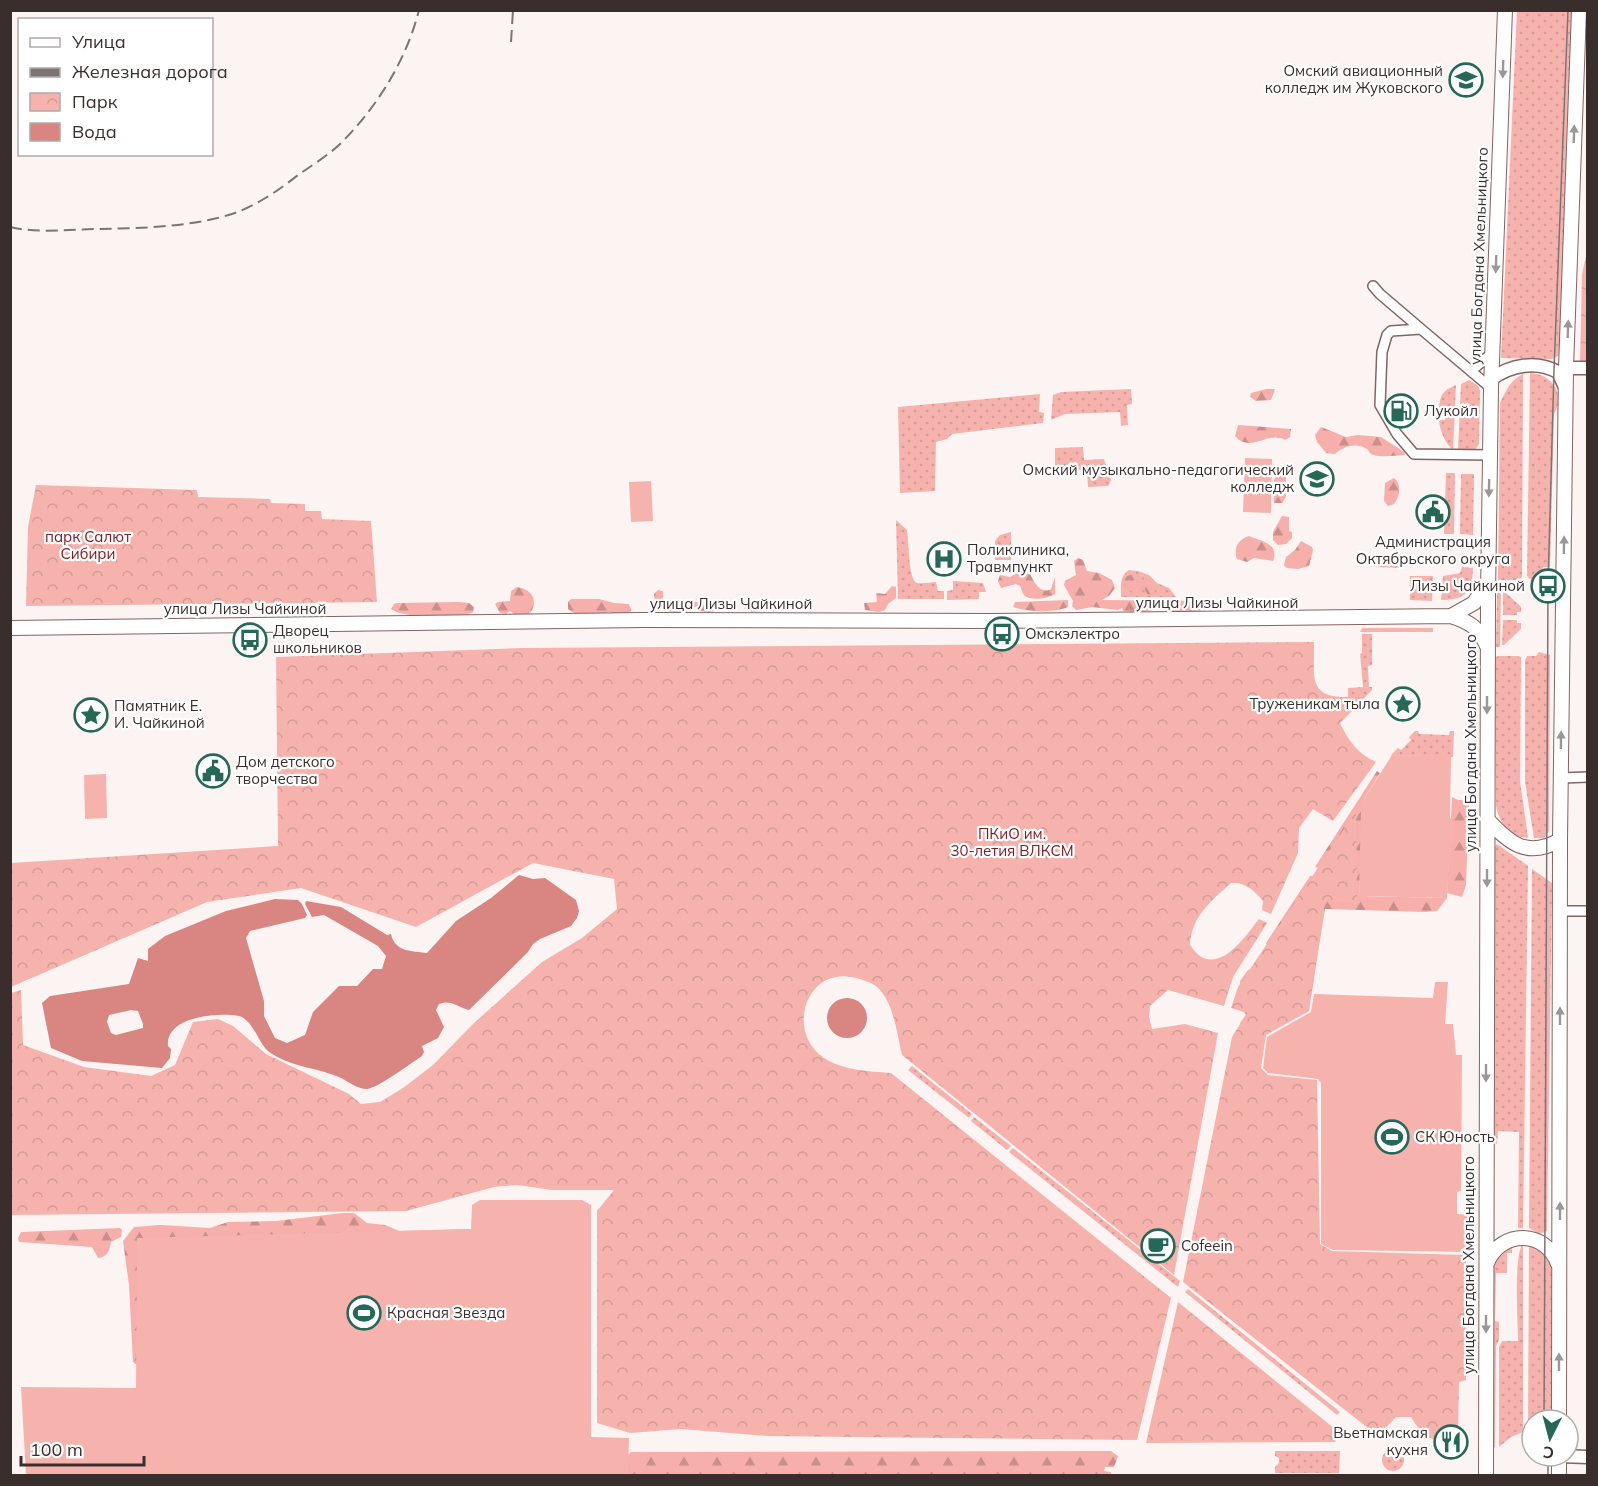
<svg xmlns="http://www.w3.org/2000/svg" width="1598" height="1486" viewBox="0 0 1598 1486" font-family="Mulish,sans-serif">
	<defs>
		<pattern id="grass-dots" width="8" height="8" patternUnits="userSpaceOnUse" patternTransform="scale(1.5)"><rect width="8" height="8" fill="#f6b3ae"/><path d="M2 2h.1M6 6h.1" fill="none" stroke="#d49a96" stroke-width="1.8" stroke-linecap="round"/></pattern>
		<pattern id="forest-firs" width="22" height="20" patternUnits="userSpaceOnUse" patternTransform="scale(1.5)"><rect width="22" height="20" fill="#f6afaa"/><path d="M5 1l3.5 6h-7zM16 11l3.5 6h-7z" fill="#c88f8b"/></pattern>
		<pattern id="park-crowns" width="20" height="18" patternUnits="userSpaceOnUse" patternTransform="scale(1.5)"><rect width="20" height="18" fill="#f6b3ae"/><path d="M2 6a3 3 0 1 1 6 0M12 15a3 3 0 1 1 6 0" fill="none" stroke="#d49a96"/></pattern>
	</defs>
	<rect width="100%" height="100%" fill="#fbf4f3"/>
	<path fill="url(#grass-dots)" d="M1517,11H1574L1561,354L1552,359L1501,358Z
		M1530,373C1552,374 1566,394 1554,414L1550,567H1543V580L1530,579L1527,576Z
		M1523,374L1522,577L1519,580H1498L1500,403C1506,391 1510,380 1523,374Z
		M1469,380L1477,385L1480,390L1479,444L1475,450H1458L1461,384Z
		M1456,385L1453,450C1445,443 1440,431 1439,420H1445V410H1439C1440,395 1442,391 1456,385Z
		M1131,389L1132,404L1127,405L1128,425L1121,426L1120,412L1065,414L1051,420L1053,395L1061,392Z
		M1040,394L1039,412L1044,413L1043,423L952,434L947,439L936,442L935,491L900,493L898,407Z
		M1083,447L1084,460L1104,459L1111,480L1108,486L1088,487L1087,470H1055V448Z
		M1446,473H1455L1454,534H1444Z
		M1461,474H1474L1473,535L1460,534Z
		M896,520L907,530C909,540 908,580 917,583C922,584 931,582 936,582L938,591H944V599H898Z
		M1011,532V560H995V541L1000,535Z
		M1379,555H1403L1402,568L1378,567Z
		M1462,567L1473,568C1472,592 1466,600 1441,600L1443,576L1460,573Z
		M1129,570L1138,571L1149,575L1157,583L1169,588L1176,597H1121C1121,587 1119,576 1129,570Z
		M1410,576H1433L1432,601L1410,600Z
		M953,581L983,583L986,592H979V599L947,600V591L953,590Z
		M1497,589H1501L1500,647H1496Z
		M1503,590L1521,607V612H1517V615H1503Z
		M1503,620H1517V623H1521V629L1504,645H1502Z
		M1362,628H1433V632H1360Z
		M1362,634H1372V665L1368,666L1369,687H1372V690L1348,715V688L1363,687L1360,654L1362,653Z
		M1539,652L1550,655L1549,831L1544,838H1534L1525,782V660L1527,656H1536Z
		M1498,656H1519L1521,658L1520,781L1528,838C1510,837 1499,823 1496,806L1495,658Z
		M1394,688C1407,692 1414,699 1418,711L1411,719C1397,715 1392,709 1387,696Z
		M1415,731H1418L1419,734L1449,735L1450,731H1454L1453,757L1391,755L1398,748L1401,750L1411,740L1409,737Z
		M1497,844L1528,866L1523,1228H1518L1519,1132L1498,1131L1497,1144L1493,1141L1494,848Z
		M1532,869L1552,883L1547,1231L1539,1234L1529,1228Z
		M912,1066L972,1114L969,1118L908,1070Z
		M974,1117L1011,1146L1007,1150L971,1121Z
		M1013,1148L1180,1281L1178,1287L1009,1152Z
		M1529,1241L1552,1259L1554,1420H1532V1431H1528Z
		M1523,1242V1432L1511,1437L1499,1447V1347L1502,1341H1518C1518,1319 1513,1260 1523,1242Z
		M1512,1244V1253H1507V1273H1496L1495,1321L1499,1322V1340L1496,1346L1495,1447L1493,1449V1269L1500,1251Z
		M1188,1289L1340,1412L1337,1415L1185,1292Z
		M1382 1460a11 11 0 1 1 22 0a11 11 0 1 1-22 0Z
		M1275,1451H1340L1339,1473H1275V1467L1279,1463V1458L1275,1456Z"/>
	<path fill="url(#forest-firs)" d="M1266,389H1275L1271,400L1256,401L1250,397L1251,393Z
		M1238,425L1291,429L1290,437L1285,440C1269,430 1250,454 1235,436Z
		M1321,427L1346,437L1358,435L1381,437L1404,452L1405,455C1396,455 1383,458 1374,455C1369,454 1371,453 1367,449C1357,442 1343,446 1335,454L1326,453L1317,442L1315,435Z
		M1279,470L1286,474V497L1282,503H1274C1273,492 1272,478 1279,470Z
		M1394,478C1402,484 1400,497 1394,504L1388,506L1384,501L1385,483Z
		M1282,516L1289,517V531L1292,532V538L1286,544L1278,545L1273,540V532Z
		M1249,536C1260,541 1280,543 1273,561L1254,558L1247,562L1237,559C1233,549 1238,539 1249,536Z
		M1301,541L1312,547L1313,550L1309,566L1298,569L1287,568L1284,565L1286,557L1295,550Z
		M1078,558L1083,560L1087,571L1099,573L1112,580L1115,588L1109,596L1102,600L1202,601L1206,610L1180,612L1157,609L1141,613L1123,611L1122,608L1118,610L1092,607L1076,610L1072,606L1073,601L1064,585L1065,581L1076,575L1074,561Z
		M1017,573L1030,574C1034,582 1040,595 1051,589L1055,577V594C1049,598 1031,602 1024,595C1022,593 1022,589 1020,586L1016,584L1001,588L998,581L1000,575L1010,577Z
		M1135,573L1141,577L1142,580L1147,577C1152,581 1157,589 1154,595L1147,594L1144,588L1140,595L1124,588L1125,577Z
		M892,586L896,587V598L888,604L885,610L879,612L865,610L864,603L877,602L876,593L885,594Z
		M517,587C534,589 539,604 528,616L515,615L510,611L506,614L500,613L495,604L498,602L510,601L511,591Z
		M658,590L663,591V599L668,602H716L719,606L718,609C710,614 702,613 695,607L683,614C669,611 655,611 654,594Z
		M571,599H599L614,603L629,604L631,610L630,614L618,617L609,612C598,616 577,618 568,609V602Z
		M1068,600V607C1054,613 1027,612 1013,607L1015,602Z
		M458,602L469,603L474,607L473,612C464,620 401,618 391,609L394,604L397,603Z
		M746,602H779L782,603L784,607L781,610L776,608L774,612L765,607L762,611L752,612L744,608Z
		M1377,771L1380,773L1364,799L1359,896L1447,898L1437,911L1425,912L1325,909L1311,997L1303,1007L1245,1038L1240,1023L1246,1015L1242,1008L1240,981L1248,970L1256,968L1268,955L1266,943L1310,876H1324L1325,870L1315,867Z
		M1452,797L1458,800H1469L1466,885L1462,897L1447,893Z
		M343,1213H354L367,1223L385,1225L399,1231L472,1229L138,1366L133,1362L129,1285L123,1241L134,1227L162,1225L210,1228L228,1222L276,1221Z
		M120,1228L122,1230L121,1237L111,1242C109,1251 108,1257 98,1258L92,1247L19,1242L18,1238L21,1232Z
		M1111,1451L1118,1456L1114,1467H1105L1104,1471L1111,1472V1475H626L627,1456L631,1452Z"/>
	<path fill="url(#park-crowns)" d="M1587,252V363H1580L1582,274Z
		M36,485L197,490L198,497L270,499L271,503L305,504V511H321L322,519L371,521L377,602L26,606L28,527Z
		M1314,642C1315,675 1306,698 1348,697V715L1340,723C1348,740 1358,754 1376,762L1333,821L1313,809L1299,828L1298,853L1271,914L1262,910L1263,901C1254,890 1245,882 1231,883C1211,901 1191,917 1190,945C1193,949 1196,953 1200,956C1223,971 1247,934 1259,919L1267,923L1233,977L1224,1006L1168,990L1150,1006L1149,1017L1152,1029L1185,1024L1218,1033L1174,1275L902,1055C897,1035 894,1002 877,987C871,982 863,980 856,978C806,965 785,1032 824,1058C844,1071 869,1071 891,1073L1171,1298L1137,1440L767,1436L681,1429L630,1433L597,1423V1211L614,1190H552L517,1185L494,1187L406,1211L11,1215V993L21,990L23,1045L84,1067L151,1076L175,1065L193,1022L218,1019L233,1026L266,1054L349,1094L361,1104L380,1102L403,1088L433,1065L473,1024L542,962L582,938L617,909L614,879L533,863L416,927L301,888L207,902L11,987V863L278,846L276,657L521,648Z
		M1356,811L1357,903L1325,901L1309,1011L1266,1035L1261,1068L1268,1075L1317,1080L1320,1244L1332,1251L1466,1255V1380L1459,1382L1458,1434H1444V1442L1423,1436L1411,1417H1396L1378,1436L1183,1282L1232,1037L1247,1013L1231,1008L1238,987Z
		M1178,1302L1340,1433L1335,1442L1146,1443Z"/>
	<path fill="#f6b3ae" d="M1245,458L1272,459L1271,513L1243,512Z
		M651,481L653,521L631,522L629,482Z
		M1392,755L1451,756L1450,818L1454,822V841L1450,845L1447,898L1359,896L1361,808L1364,799Z
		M106,774L107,818L85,819L84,775Z
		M1435,982H1448L1445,1024H1453L1456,1055H1462L1461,1191L1457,1192V1214L1471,1215L1472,1217L1471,1252L1333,1250L1321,1244V1083L1318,1079L1268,1073L1263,1068L1267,1037L1311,1012L1314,994L1433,998Z
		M480,1200H582L591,1205V1437L629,1438L628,1475H26L21,1387L136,1388L137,1238L471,1229L472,1205Z"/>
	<path fill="#d98581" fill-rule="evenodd" d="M519,875L533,879L545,878L576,900L579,911L577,918L571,926L540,939L533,944L528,952L469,1010C458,1007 450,999 439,1004L436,1010L444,1027L438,1038L422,1046L424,1052L422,1056C411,1063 378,1088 367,1089C357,1089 349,1082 341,1078C318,1067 290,1068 268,1051C258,1042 253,1020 239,1016C220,1012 165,1016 168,1046L171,1049L170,1058L162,1068L82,1061L51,1048L42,1003L50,996L129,984L138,958L148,961V949L165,936L226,911L275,899L298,900L302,904L307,915L305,918L250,931L246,938L264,1001V1016L275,1038L287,1043L305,1035L313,1012L339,986H357L373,969H382L386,956L378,946L324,915L312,917L305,904L306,901L341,907L387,935L391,934C395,952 411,951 427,953L456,921L491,898ZM131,1010L138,1011L143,1024V1028L116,1035L111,1033L107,1022L109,1015Z
		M827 1018a20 20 0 1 1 40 0a20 20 0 1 1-40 0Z"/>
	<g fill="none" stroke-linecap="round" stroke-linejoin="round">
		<defs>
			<path id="minor" d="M1373,286L1380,294L1421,329
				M1471,371L1492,353
				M1490,455L1414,454L1397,434L1380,405L1382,352L1387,335L1391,331L1421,329L1491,388
				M1561,778L1588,777
				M1560,911H1588"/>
			<path id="secondary" d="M1566,368H1588
				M1491,379C1511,365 1536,360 1558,372L1565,387
				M1559,1456L1588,1457"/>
			<path id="primary" d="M1451,616L1474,603L1488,582
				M10,628L642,620L991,621L1451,616C1470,622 1479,628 1487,646
				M1487,819C1509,843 1527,859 1560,840
				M1487,1263C1501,1229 1546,1230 1558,1264
				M1559,1420L1560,840L1566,368L1579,10
				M1486,1476L1488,596L1491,388L1505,10
				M1559,1476V1456"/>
		</defs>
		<use href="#minor" stroke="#816563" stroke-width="12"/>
		<use href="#secondary" stroke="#816563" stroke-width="15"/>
		<use href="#primary" stroke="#816563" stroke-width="16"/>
		<use href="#minor" stroke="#fff" stroke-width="9"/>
		<use href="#secondary" stroke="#fff" stroke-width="12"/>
		<use href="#primary" stroke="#fff" stroke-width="14"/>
		<path stroke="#7d7372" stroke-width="1.5" d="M1544,1420L1548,586L1554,370L1568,10
			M1548,1456V1476"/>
		<path stroke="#7d7372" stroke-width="2" stroke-dasharray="12 6" stroke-linecap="butt" d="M511,42L513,10
			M10,227C40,234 71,229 101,229C144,228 190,227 232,214C256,206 279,190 298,175C314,164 332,153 345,139C379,104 407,58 419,10"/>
	</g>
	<defs><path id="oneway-solid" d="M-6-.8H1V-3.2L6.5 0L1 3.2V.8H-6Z" transform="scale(1.5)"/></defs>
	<g fill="#9c9696">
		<use href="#oneway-solid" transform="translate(1503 69) rotate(92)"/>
		<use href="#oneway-solid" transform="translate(1574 134) rotate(-88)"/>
		<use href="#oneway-solid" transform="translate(1496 264) rotate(92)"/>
		<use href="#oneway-solid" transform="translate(1568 329) rotate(-88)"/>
		<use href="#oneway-solid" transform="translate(1489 488) rotate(91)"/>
		<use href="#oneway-solid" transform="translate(1564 545) rotate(-89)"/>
		<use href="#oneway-solid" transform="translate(1487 705) rotate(90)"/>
		<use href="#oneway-solid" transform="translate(1561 740) rotate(-89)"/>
		<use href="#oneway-solid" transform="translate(1487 878) rotate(90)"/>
		<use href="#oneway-solid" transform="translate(1560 1016) rotate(-90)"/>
		<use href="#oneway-solid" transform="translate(1486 1073) rotate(90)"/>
		<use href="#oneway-solid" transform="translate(1560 1211) rotate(-90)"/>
		<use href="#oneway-solid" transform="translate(1486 1324) rotate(90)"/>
		<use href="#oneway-solid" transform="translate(1559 1362) rotate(-90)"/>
	</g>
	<defs>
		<symbol id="university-ring" viewBox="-11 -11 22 22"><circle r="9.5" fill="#fff" stroke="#266857" stroke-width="1.5"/><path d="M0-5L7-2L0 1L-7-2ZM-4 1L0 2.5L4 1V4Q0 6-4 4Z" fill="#266857"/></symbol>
		<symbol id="fuel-ring" viewBox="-11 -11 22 22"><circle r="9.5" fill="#fff" stroke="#266857" stroke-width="1.5"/><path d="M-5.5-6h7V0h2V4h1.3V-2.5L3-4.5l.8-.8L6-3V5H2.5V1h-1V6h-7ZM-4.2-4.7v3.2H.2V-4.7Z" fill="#266857"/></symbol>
		<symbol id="civic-ring" viewBox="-11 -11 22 22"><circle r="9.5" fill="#fff" stroke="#266857" stroke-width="1.5"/><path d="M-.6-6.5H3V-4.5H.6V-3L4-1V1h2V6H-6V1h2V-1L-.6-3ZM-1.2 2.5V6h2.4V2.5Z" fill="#266857"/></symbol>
		<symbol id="hospital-ring" viewBox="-11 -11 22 22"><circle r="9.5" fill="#fff" stroke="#266857" stroke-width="1.5"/><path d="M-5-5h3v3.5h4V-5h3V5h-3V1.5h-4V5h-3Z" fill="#266857"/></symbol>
		<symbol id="bus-ring" viewBox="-11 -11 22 22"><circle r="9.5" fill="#fff" stroke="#266857" stroke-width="1.5"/><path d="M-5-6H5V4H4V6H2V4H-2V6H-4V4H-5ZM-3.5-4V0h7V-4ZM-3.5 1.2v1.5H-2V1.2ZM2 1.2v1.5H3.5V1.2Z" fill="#266857"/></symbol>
		<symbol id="sight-ring" viewBox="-11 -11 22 22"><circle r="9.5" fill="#fff" stroke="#266857" stroke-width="1.5"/><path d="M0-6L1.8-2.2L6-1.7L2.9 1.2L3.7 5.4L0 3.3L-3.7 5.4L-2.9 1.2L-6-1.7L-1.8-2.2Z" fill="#266857"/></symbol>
		<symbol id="stadium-ring" viewBox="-11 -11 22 22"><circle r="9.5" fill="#fff" stroke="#266857" stroke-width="1.5"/><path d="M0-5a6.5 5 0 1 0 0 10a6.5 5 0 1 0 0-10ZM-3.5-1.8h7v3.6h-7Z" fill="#266857"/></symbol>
		<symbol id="cafe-ring" viewBox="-11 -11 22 22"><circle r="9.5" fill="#fff" stroke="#266857" stroke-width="1.5"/><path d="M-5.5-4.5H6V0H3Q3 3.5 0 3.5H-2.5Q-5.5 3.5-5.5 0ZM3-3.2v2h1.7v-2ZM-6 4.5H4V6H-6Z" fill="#266857"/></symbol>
		<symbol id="restaurant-ring" viewBox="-11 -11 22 22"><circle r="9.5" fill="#fff" stroke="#266857" stroke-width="1.5"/><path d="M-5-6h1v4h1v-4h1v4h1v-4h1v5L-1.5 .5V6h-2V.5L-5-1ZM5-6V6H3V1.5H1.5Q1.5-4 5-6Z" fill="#266857"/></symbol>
	</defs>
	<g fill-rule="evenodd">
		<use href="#university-ring" x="1447" y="61" width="38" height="38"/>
		<use href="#fuel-ring" x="1382" y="392" width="38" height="38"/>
		<use href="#university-ring" x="1298" y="460" width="38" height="38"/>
		<use href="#civic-ring" x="1414" y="493" width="38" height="38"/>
		<use href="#hospital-ring" x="925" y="540" width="38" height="38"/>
		<use href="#bus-ring" x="1529" y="567" width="38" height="38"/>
		<use href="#bus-ring" x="983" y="615" width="38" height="38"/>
		<use href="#bus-ring" x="231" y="621" width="38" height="38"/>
		<use href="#sight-ring" x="1384" y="685" width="38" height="38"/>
		<use href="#sight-ring" x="72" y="696" width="38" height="38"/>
		<use href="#civic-ring" x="194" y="752" width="38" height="38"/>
		<use href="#stadium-ring" x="1373" y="1118" width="38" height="38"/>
		<use href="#cafe-ring" x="1139" y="1227" width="38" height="38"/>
		<use href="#stadium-ring" x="345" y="1294" width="38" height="38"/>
		<use href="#restaurant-ring" x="1432" y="1423" width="38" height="38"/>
	</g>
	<g text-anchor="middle" stroke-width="4.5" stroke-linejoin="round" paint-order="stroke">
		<g font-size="15" fill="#3a2e2d" stroke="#fff" text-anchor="start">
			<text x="1443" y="76" text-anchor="end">Омский авиационный<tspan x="1443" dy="17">колледж им Жуковского</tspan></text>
			<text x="1424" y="416">Лукойл</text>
			<text x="1294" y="475" text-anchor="end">Омский музыкально-педагогический<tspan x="1294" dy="17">колледж</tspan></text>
			<text x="1433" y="547" text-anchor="middle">Администрация<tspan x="1433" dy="17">Октябрьского округа</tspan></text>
			<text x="967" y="555">Поликлиника,<tspan x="967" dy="17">Травмпункт</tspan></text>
			<text x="1525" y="591" text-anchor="end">Лизы Чайкиной</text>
			<text x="273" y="636">Дворец<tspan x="273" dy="17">школьников</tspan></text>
			<text x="1025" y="639">Омскэлектро</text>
			<text x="1380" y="709" text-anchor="end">Труженикам тыла</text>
			<text x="114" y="711">Памятник Е.<tspan x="114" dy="17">И. Чайкиной</tspan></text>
			<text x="236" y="767">Дом детского<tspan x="236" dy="17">творчества</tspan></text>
			<text x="1415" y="1142">СК Юность</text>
			<text x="1181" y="1251">Cofeein</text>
			<text x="387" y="1318">Красная Звезда</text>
			<text x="1428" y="1438" text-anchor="end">Вьетнамская<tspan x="1428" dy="17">кухня</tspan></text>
		</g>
		<g font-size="15" fill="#3a2e2d" stroke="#fff">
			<text transform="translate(1479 256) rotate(-88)" y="5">улица Богдана Хмельницкого</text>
			<text x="1217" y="608">улица Лизы Чайкиной</text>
			<text x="731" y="609">улица Лизы Чайкиной</text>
			<text x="245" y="614">улица Лизы Чайкиной</text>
			<text transform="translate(1471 743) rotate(-90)" y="5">улица Богдана Хмельницкого</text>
			<text transform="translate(1469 1265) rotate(-90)" y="5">улица Богдана Хмельницкого</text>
		</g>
		<g font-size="15" fill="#801c22" stroke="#fff">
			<text x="88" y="542">парк Салют<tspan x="88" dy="17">Сибири</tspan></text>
			<text x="1012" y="839">ПКиО им.<tspan x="1012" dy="17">30-летия ВЛКСМ</tspan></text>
		</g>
	</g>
	<rect width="1598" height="1486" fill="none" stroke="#3a2e2d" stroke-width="24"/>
	<rect x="18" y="18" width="195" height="138" fill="#ffffff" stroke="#b0abab" stroke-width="1.5"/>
	<rect x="30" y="38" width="30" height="9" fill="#ffffff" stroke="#b0abab" stroke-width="1.5"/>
	<text x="72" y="48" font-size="18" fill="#3a2e2d">Улица</text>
	<rect x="30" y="68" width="30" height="9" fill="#7d7372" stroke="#b0abab" stroke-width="1.5"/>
	<text x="72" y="78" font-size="18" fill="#3a2e2d">Железная дорога</text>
	<rect x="30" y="93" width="30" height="18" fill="url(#park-crowns)" stroke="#b0abab" stroke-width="1.5"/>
	<text x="72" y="108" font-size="18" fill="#3a2e2d">Парк</text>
	<rect x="30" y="123" width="30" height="18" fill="#d98581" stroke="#b0abab" stroke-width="1.5"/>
	<text x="72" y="138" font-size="18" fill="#3a2e2d">Вода</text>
	<g transform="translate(1550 1438) rotate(186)"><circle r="28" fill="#ffffff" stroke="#b0abab" stroke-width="1.5"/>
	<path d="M0-4.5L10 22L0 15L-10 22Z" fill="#266857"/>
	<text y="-9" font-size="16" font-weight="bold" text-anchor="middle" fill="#3a2e2d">С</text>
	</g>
	<path d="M21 1456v9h123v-9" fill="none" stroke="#3a2e2d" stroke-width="3"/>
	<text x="30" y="1456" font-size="18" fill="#3a2e2d" stroke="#ffffff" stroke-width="4.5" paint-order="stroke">100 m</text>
</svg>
